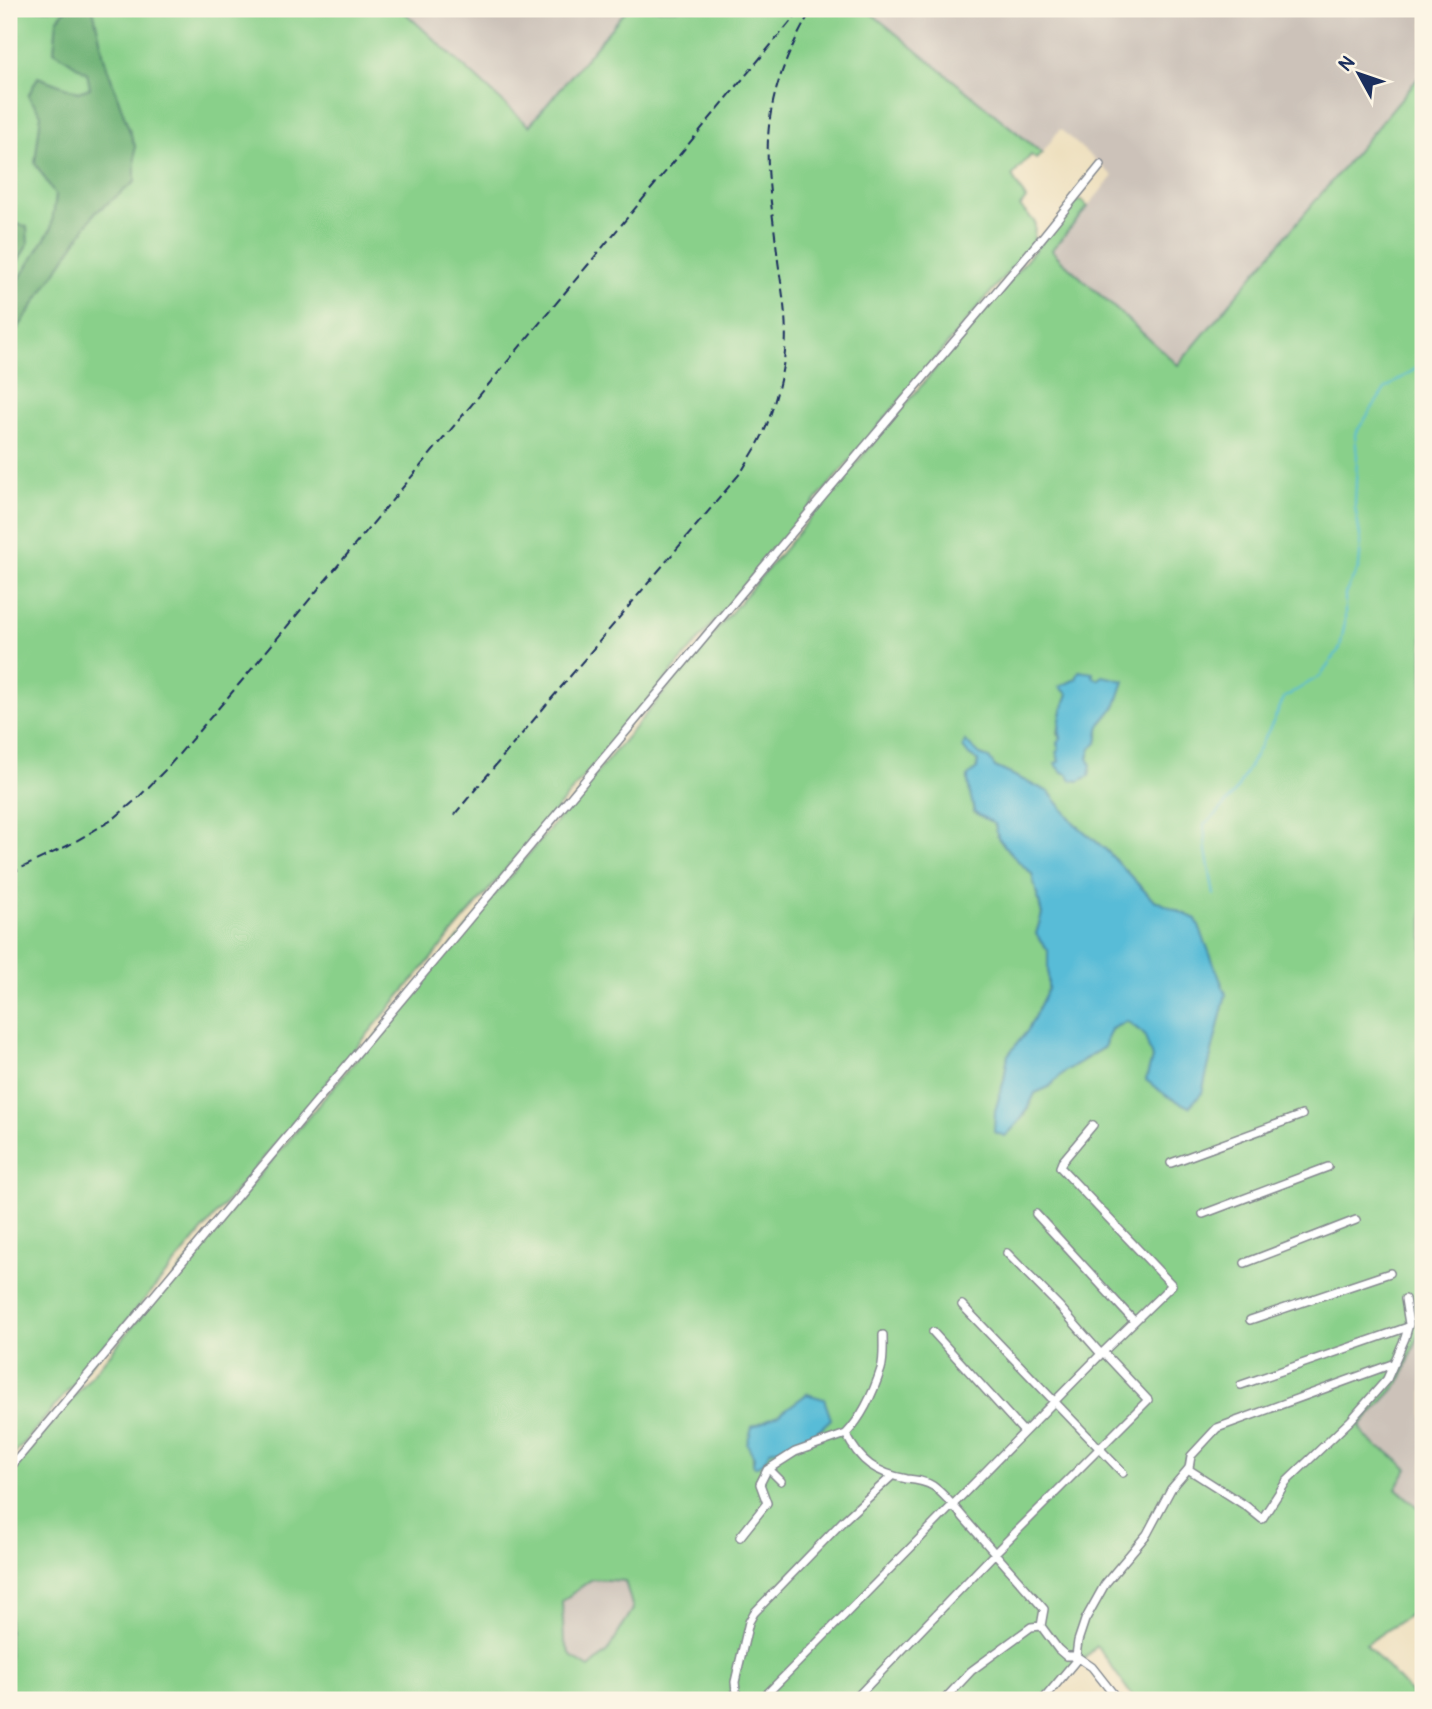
<svg xmlns="http://www.w3.org/2000/svg" width="1432" height="1709" viewBox="0 0 1432 1709" font-family="Pangolin,sans-serif">
	<rect width="100%" height="100%" fill="#fcf5e5"/>
	<filter id="ink" filterUnits="userSpaceOnUse"><feTurbulence type="fractalNoise" baseFrequency=".0143" numOctaves="2"/><feDisplacementMap in="SourceGraphic" scale="14" xChannelSelector="R" yChannelSelector="G"/><feConvolveMatrix kernelMatrix="1 2 1 2 8 2 1 2 1" color-interpolation-filters="sRGB"/></filter>
	<filter id="wash" filterUnits="userSpaceOnUse"><feTurbulence type="fractalNoise" baseFrequency=".00686" numOctaves="4" result="noise"/><feDisplacementMap in="SourceGraphic" scale="28" xChannelSelector="R" yChannelSelector="G"/><feGaussianBlur stdDeviation="1.57" result="paint"/><feColorMatrix in="noise" values="0 0 0 0 0 0 0 0 0 0 0 0 0 0 0 0 0 1.4 0 .05"/><feComposite in="paint" operator="in"/></filter>
	<g filter="url(#wash)">
		<rect width="100%" height="100%" fill="#eee0bf"/>
		<path fill="#ccc2b9" d="M401,9H627L529,127Z
			M866,9H1423V72L1178,366L1059,258L1052,250L1113,176L1060,129L1042,153Z
			M1423,1317V1512L1396,1488L1387,1451L1379,1448L1365,1435L1360,1426L1399,1384L1417,1340Z
			M592,1579L625,1581L634,1609L607,1652L589,1668L572,1657L564,1641L562,1601Z"/>
		<path fill="#89d08a" stroke="#528074" stroke-width="2" fill-rule="evenodd" d="M9,9H401L529,126L627,9H866L1042,153L1036,159L1031,155L1012,176L1026,199L1020,207L1035,222L1034,241L9,1461Z
			M1423,72V1317L1417,1340L1399,1384L1360,1426L1365,1436L1379,1448L1387,1451L1408,1469L1396,1488L1423,1512V1606L1366,1644L1417,1700H1135L1097,1646L1043,1700H9V1474L1076,201H1082L1088,207L1052,250L1059,258L1178,365ZM1092,676L1098,681L1116,705L1100,724L1097,743L1091,748L1088,758L1068,773L1062,772L1056,763L1059,762L1061,738L1058,733L1062,710L1068,694L1060,687L1076,679ZM971,749L980,755L989,758L995,767L1049,792L1074,823L1106,850L1152,899L1196,920L1146,1080L1153,1058L1144,1034L1127,1021L1111,1029L1104,1048L1064,1072L1049,1087L1035,1093L1025,1115L1004,1080L1008,1055L1028,1030L1048,989V950L1036,934L1042,914L1032,874L1016,859L998,838L995,824L974,812L971,794L978,761L969,755ZM807,1394L795,1446L770,1451L763,1463H753L752,1427L778,1415ZM592,1579L625,1581L633,1609L607,1652L589,1668L572,1657L564,1641L562,1601Z"/>
		<path fill="#6eb276" stroke="#44706a" stroke-width="2" d="M66,9H93L105,61L135,146V182L95,213L9,342V295L51,229L56,196L35,163L41,114L28,96L38,77L78,92L90,88L87,73L54,51L57,20Z
			M18,224L27,227L28,244L9,277V228Z"/>
		<path fill="#59bcd7" stroke="#3a769a" stroke-width="2" d="M1079,671L1093,673V676L1098,680L1103,676L1124,681L1116,705L1100,724L1097,743L1091,748L1088,758L1091,765L1089,776L1079,781L1071,780L1068,774L1062,772L1055,763L1059,762L1057,752L1059,749L1058,743L1061,738C1056,726 1063,707 1068,694L1059,687L1076,679Z
			M965,741L980,755L989,758L995,767L1049,792L1074,823L1106,850L1152,899L1196,919L1226,994L1202,1093L1189,1107L1167,1096L1146,1080L1152,1058L1144,1034L1127,1021L1111,1029L1104,1047L1064,1072L1049,1087L1035,1093C1026,1113 1022,1121 1005,1136L994,1132L995,1111L1004,1080L1008,1055L1028,1030L1048,989V950L1036,934L1042,914L1032,874L1016,859L998,838L995,824C988,819 980,817 974,811C972,799 967,787 968,776L977,769L978,761L969,755L963,747Z
			M807,1394L824,1399L831,1419C808,1441 800,1445 770,1451L763,1463L755,1467L753,1463L754,1457L747,1444L752,1427L778,1415Z"/>
		<g fill="none" stroke-linecap="round" stroke-linejoin="round">
			<path stroke="#59bcd7" stroke-width="2" d="M1214,895L1206,851L1204,824L1216,815L1236,791L1273,722L1284,698L1321,675L1340,648L1345,622V594L1359,567L1361,542L1355,506L1357,456L1355,434L1385,389L1423,364"/>
		</g>
	</g>
	<g filter="url(#ink)">
		<g fill="none" stroke-linecap="round" stroke-linejoin="round">
			<defs>
				<path id="minor" d="M1171,1163L1302,1115
					M1036,1214L1134,1321
					M1203,1214L1328,1167
					M1007,1253L1060,1307L1101,1354
					M1245,1263L1356,1220
					M962,1305L1123,1473
					M1250,1320L1390,1273
					M933,1332L1024,1432
					M1241,1385L1408,1327
					M846,1434C860,1462 876,1473 907,1479C916,1480 925,1481 933,1486C947,1496 958,1512 970,1525C995,1553 1019,1581 1044,1609L1041,1626L1058,1649L1066,1656H1076L1092,1667L1114,1695L1123,1700
					M9,1469L807,515L1041,239L1101,165
					M769,1469L781,1481
					M1188,1469L1246,1506L1262,1519L1286,1482L1351,1420L1387,1379L1405,1338L1409,1324L1405,1299
					M740,1537L767,1503L760,1484L767,1470L795,1452L846,1434C862,1417 874,1391 881,1369C884,1359 883,1346 883,1335
					M1076,1656L1078,1641L1085,1620L1105,1584L1147,1534L1171,1489L1189,1468L1191,1456L1217,1428L1395,1363
					M737,1700L735,1682L749,1622L754,1613L844,1520L892,1476
					M761,1700L1103,1352L1172,1285L1060,1167L1062,1162L1093,1125
					M854,1700L995,1553L1148,1400L1103,1352
					M944,1700L971,1671L1031,1627L1041,1626
					M1043,1700L1078,1658"/>
			</defs>
			<use href="#minor" stroke="#84888e" stroke-width="10"/>
			<use href="#minor" stroke="#fff" stroke-width="7"/>
			<path stroke="#1b2f5e" stroke-width="2" stroke-dasharray="10 5" stroke-linecap="butt" d="M454,815L742,471C749,459 757,447 763,434C772,415 783,373 785,352C788,322 782,290 778,261C774,221 766,179 768,139C770,92 789,49 812,9
				M9,874L69,845L112,820L137,799L168,767L240,683L801,9"/>
		</g>
	</g>
	<rect width="1432" height="1709" fill="none" stroke="#fcf5e5" stroke-width="35"/>
	<g transform="translate(1359 74) rotate(310)" stroke="#fcf5e5" stroke-width="5" paint-order="stroke">
	<path d="M0-5L12 26L0 18L-12 26Z" fill="#1b2f5e"/>
	<text y="-10" font-size="19" font-weight="bold" text-anchor="middle" fill="#1b2f5e">N</text>
	</g>
</svg>
